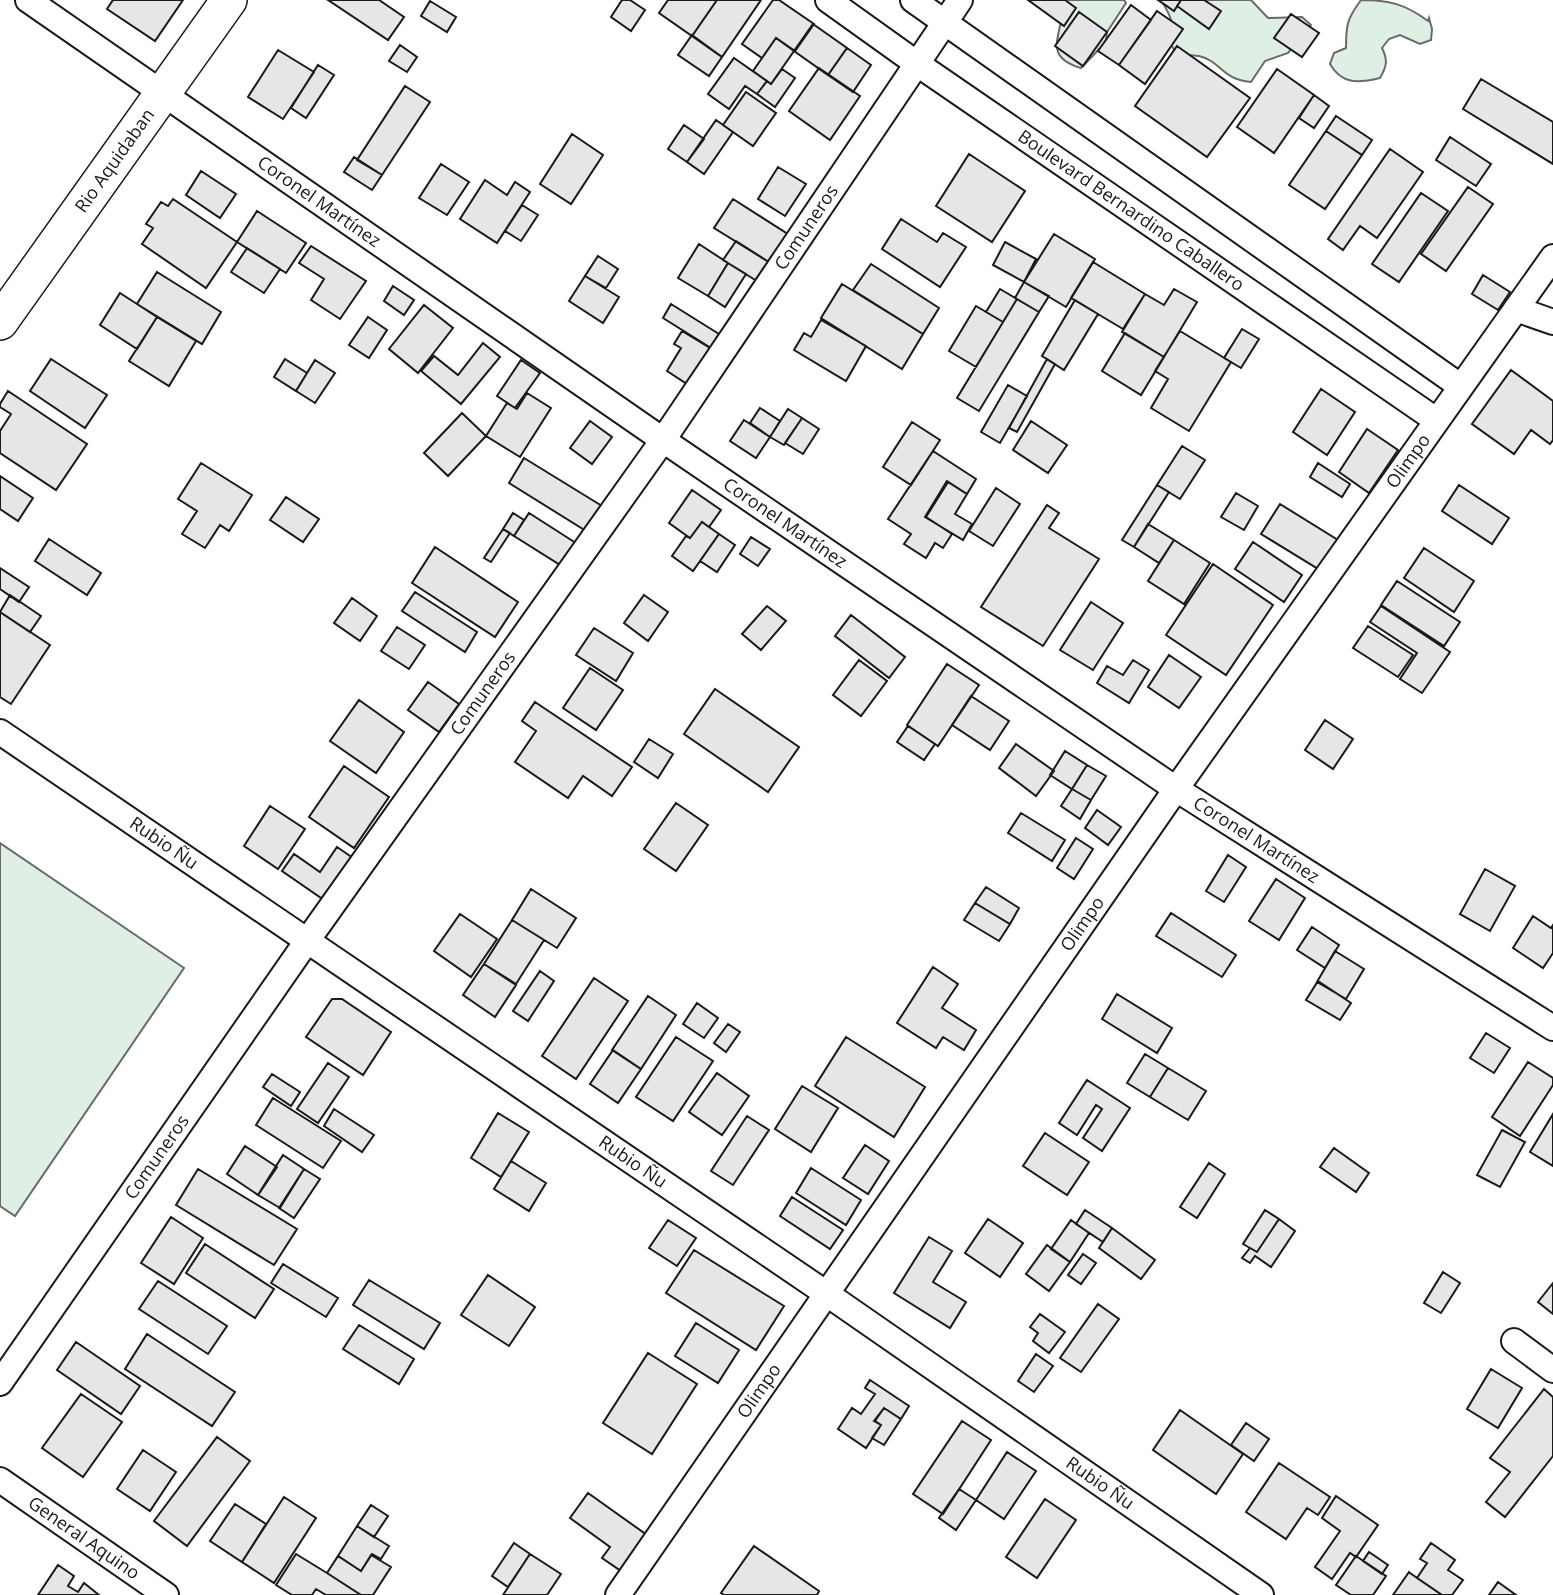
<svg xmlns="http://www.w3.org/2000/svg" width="1553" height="1595" viewBox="0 0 1553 1595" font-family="'Open Sans',sans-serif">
	<rect width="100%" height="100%" fill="#fff"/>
	<path fill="#e0efe3" stroke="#6a6a6a" stroke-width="2" d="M1061,0H1124L1126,3L1107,32L1106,42L1081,68C1037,55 1068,30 1061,0Z
		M1161,0H1251L1268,18L1302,17L1311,25L1288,53L1265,61L1251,82C1222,80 1221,61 1199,56C1191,55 1184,55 1176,53L1170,43C1175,24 1171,16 1161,0Z
		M1361,0C1389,0 1405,4 1428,21L1429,18L1432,29L1431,40L1420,44L1400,35L1389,39L1382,48C1388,60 1387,66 1380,78C1359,83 1342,85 1330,64L1334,53L1346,48C1346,25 1347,19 1361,0Z
		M0,843L184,968L15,1216L0,1206Z"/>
	<path fill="#e6e6e6" stroke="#1a1a1a" stroke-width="2" d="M113,0H183L155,41L107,9Z
		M328,0H379L404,17L388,40Z
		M622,0H630L645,10L631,31L611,17Z
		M668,0H717L692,36L659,13Z
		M717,0H761L722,57L692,36Z
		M773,0H779L814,24L795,51L776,38L762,58L742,44Z
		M1028,0H1065L1076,8L1064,26Z
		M1158,0H1181L1174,11Z
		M1181,0H1204L1221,11L1209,29L1177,6Z
		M430,1L456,17L447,32L421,16Z
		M1131,5L1151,20L1119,65L1098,51Z
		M1157,11L1183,29L1145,84L1119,65Z
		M1079,12L1107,32L1083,66L1055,46Z
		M1291,14L1319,33L1302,57L1274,38Z
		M813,24L847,48L828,75L794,51Z
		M692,35L722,57L709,76L678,55Z
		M776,38L794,51L771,84L753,71Z
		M400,45L417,57L407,72L389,61Z
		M1177,46L1250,98L1207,157L1135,106Z
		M847,48L871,65L853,92L828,75Z
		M278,50L314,72L283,119L248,97Z
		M734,58L767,81L757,94L745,86L729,109L708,94Z
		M318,65L334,75L306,118L291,108Z
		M819,68L860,96L830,140L789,111Z
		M782,69L795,78L775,107L757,94L767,81L771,84Z
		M1277,69L1314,95L1274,153L1237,127Z
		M1481,79L1553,122V164L1463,109Z
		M405,86L430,102L382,175L357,160Z
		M746,92L776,113L753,146L723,125Z
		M1314,95L1329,106L1314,128L1299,118Z
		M1336,116L1372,140L1362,155L1326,131Z
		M716,120L733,132L704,174L687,162Z
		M684,125L704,139L687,162L668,149Z
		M1326,131L1362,155L1325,209L1289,185Z
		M572,134L603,155L571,204L540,184Z
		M1450,137L1491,164L1476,186L1436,160Z
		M1390,149L1423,172L1377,238L1360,226L1343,250L1328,239Z
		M969,154L1025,191L992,242L936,206Z
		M354,157L382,175L372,190L344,172Z
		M441,164L469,182L447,215L419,198Z
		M778,167L806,184L785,216L758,199Z
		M201,171L236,194L220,218L186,195Z
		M485,180L507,195L515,182L530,192L497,243L460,219Z
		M1468,187L1493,204L1446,271L1421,254Z
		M1421,193L1448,211L1399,282L1372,264Z
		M173,199L237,242L206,288L142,244L153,228L146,224L161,202L168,206Z
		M733,199L791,236L772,264L714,228Z
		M522,205L538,215L521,241L505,231Z
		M257,211L306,243L286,273L237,242Z
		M901,219L937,242L943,233L966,247L940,287L882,249Z
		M1054,234L1095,259L1066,307L1024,282Z
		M736,241L772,264L760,283L723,260Z
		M1005,242L1036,259L1024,282L993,265Z
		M699,244L728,263L708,296L678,278Z
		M311,246L366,281L340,319L311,300L324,279L299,263Z
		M247,248L280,269L264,293L231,272Z
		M598,256L618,269L606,288L585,276Z
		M1093,262L1145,294L1123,329L1071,298Z
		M728,263L746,274L725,307L708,296Z
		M871,264L939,308L923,334L853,290Z
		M157,272L221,312L202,344L137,304Z
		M1483,275L1510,292L1498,310L1472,294Z
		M585,276L619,297L603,323L569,301Z
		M1024,282L1049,296L1039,312L1015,298Z
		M842,284L923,334L902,369L821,318Z
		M393,286L414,300L404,315L384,301Z
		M1000,289L1017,299L1003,322L986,312Z
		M1174,289L1197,302L1164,357L1122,332L1145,294L1164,305Z
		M120,293L157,317L137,349L100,325Z
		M1017,299L1039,312L979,411L957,398Z
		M1075,300L1098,314L1064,370L1042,356Z
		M671,304L719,334L711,348L663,318Z
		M424,305L453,328L418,373L389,349Z
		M976,306L1003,322L976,367L949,351Z
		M157,317L196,341L169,386L129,361Z
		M368,317L387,330L369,358L349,345Z
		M821,320L866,346L846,381L794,350L804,333L811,337Z
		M1242,329L1259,339L1241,368L1224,358Z
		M682,331L710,348L687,384L667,371L681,348L674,344Z
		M1180,331L1231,362L1189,431L1151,408L1168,379L1155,371Z
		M1125,333L1164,357L1141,395L1102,371Z
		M483,343L500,357L461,404L421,371L434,356L458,375Z
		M51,359L107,395L85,428L30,391Z
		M285,359L307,373L296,391L274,377Z
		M1047,359L1055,364L1017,432L1009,428Z
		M315,360L335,373L315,403L296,391Z
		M521,360L540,373L515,408L497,396Z
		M1511,370L1553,401V440L1550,444L1531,430L1514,454L1472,424Z
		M1008,385L1027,396L1000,443L981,432Z
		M1321,389L1355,412L1327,455L1293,432Z
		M8,391L87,444L56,490L0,453V431L11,414L0,407V404Z
		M527,393L551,408L520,457L486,436L507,403L517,409Z
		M760,408L780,421L770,437L750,423Z
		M788,409L802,418L784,445L770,437Z
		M462,413L486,436L448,476L424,453Z
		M802,418L819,429L803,454L785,443Z
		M744,420L770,437L756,458L730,441Z
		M590,421L612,437L592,464L570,448Z
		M1031,421L1067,445L1048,473L1013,450Z
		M912,422L940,440L911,485L883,467Z
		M1367,429L1398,450L1369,493L1339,472Z
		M1182,446L1205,460L1180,499L1157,485Z
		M933,451L976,479L967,494L948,482L926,517L952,534L943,548L935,543L926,558L904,544L911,534L888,519Z
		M524,458L602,506L586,531L509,483Z
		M201,463L252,495L229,531L220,525L205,548L182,534L197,511L178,499Z
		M1318,463L1350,484L1342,497L1310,477Z
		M0,476L33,498L18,521L0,509Z
		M947,481L967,494L955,514L972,524L963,540L925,517Z
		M1157,485L1169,492L1134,547L1122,540Z
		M1459,485L1509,518L1492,544L1442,511Z
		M996,488L1020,504L993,546L969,531Z
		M692,490L721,510L709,527L702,522L690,538L669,523Z
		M1236,493L1258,506L1244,530L1221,517Z
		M286,497L319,519L303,542L270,520Z
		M1280,504L1338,540L1320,570L1261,534Z
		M1047,505L1059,513L1049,528L1099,559L1043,646L981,607Z
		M513,513L524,520L514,536L503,529Z
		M529,513L579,545L565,568L514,536Z
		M702,522L719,534L693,571L672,556L686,536L690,538Z
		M1148,524L1174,540L1159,563L1134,547Z
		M503,529L510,533L491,562L484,558Z
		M719,534L735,545L717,572L700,561Z
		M751,537L770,549L758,566L740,554Z
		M49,539L101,573L87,595L35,561Z
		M1174,540L1210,563L1184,604L1148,581Z
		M1253,542L1302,575L1284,602L1235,569Z
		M435,547L518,602L495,637L412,583Z
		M1424,548L1474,581L1454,612L1404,578Z
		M1213,564L1273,605L1226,675L1166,635Z
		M0,568L29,587L19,602L0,589Z
		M1397,581L1460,622L1444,646L1381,605Z
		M415,592L477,632L465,652L402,611Z
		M10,595L41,616L30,632L0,612Z
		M644,595L668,612L648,641L624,623Z
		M352,598L377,616L360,641L334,623Z
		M1091,602L1123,623L1093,670L1060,650Z
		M767,606L786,621L761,650L742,634Z
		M1381,606L1450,652L1422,693L1400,679L1417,653L1370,622Z
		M0,612L50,645L11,704L0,697Z
		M851,615L905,657L889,678L835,636Z
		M1368,626L1413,655L1398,677L1353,648Z
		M397,627L425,645L409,669L381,651Z
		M594,628L633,653L616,681L576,655Z
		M1169,655L1201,677L1179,708L1148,687Z
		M859,660L887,681L861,716L833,695Z
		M1133,660L1149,670L1129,703L1097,683L1107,666L1123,675Z
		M947,664L979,685L938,746L907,725Z
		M590,668L623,690L596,730L563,708Z
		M428,682L459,704L439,732L408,710Z
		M715,689L799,747L768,792L684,734Z
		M971,696L1009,721L990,750L952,725Z
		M359,700L404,732L376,773L330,741Z
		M535,702L632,767L612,796L583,776L568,798L515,762L536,731L522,721Z
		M1325,720L1353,739L1333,769L1305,750Z
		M908,726L935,744L924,760L897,742Z
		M649,739L673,754L658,778L634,762Z
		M1016,744L1054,771L1036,796L999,768Z
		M1065,751L1087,765L1072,789L1050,775Z
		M1087,765L1106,776L1091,800L1072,789Z
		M344,766L389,797L354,848L309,817Z
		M1072,789L1091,800L1080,819L1061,806Z
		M676,803L708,825L676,871L644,849Z
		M270,806L305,829L278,869L244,846Z
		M1097,810L1121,827L1108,845L1085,828Z
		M1021,813L1065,840L1052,861L1008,833Z
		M1076,838L1093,849L1074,879L1057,868Z
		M337,847L353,858L324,900L282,871L294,854L320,872Z
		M1228,855L1246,867L1224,902L1206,891Z
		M1485,869L1515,886L1490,931L1460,914Z
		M1276,879L1305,898L1279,940L1249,921Z
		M986,887L1019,908L1010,924L975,903Z
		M531,889L576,918L557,948L512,920Z
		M975,903L1010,924L999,941L964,920Z
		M1171,913L1236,955L1222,977L1156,936Z
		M460,914L497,939L471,977L434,951Z
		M1533,916L1551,928L1553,925V953L1543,968L1513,948Z
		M512,920L544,940L516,984L484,964Z
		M1312,927L1339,945L1325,968L1297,950Z
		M1335,951L1364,969L1346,999L1317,982Z
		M484,964L516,985L495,1017L463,995Z
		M933,967L958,984L942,1008L976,1030L964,1050L943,1037L936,1048L897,1023Z
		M540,971L554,981L528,1021L513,1011Z
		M594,978L628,1001L576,1079L542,1056Z
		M1318,981L1351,1003L1340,1020L1306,1000Z
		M1117,994L1172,1028L1157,1053L1102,1019Z
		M648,996L676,1015L641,1069L612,1050Z
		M332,999H342L391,1032L363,1075L306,1037Z
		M697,1003L718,1018L704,1038L683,1024Z
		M728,1024L740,1032L726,1052L714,1043Z
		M1486,1033L1510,1048L1494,1073L1470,1058Z
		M676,1037L713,1061L673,1121L636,1097Z
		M846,1037L925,1087L894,1137L815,1086Z
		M613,1050L641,1069L618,1103L590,1084Z
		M1145,1054L1168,1068L1150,1097L1127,1083Z
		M1528,1062L1553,1078V1085L1520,1136L1492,1117Z
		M328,1063L349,1077L318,1123L297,1109Z
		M1168,1068L1206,1091L1188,1120L1150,1097Z
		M717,1073L749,1096L722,1135L689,1112Z
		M272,1074L300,1092L291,1106L263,1087Z
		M1087,1080L1130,1108L1102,1151L1083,1138L1102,1109L1096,1105L1077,1135L1059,1123Z
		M802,1086L838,1108L811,1152L775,1129Z
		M273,1098L341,1141L323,1168L256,1125Z
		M334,1109L374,1135L362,1152L324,1126Z
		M498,1113L529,1132L501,1177L471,1158Z
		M1553,1114V1166L1530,1152Z
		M747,1116L769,1130L733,1185L711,1171Z
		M1502,1130L1525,1142L1500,1187L1477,1175Z
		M1045,1133L1089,1162L1067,1195L1023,1166Z
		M865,1145L889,1161L868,1194L843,1178Z
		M245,1146L277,1167L258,1195L227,1174Z
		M1334,1148L1369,1173L1356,1192L1320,1167Z
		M283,1155L304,1169L280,1208L258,1195Z
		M511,1161L546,1183L529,1211L494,1189Z
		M1209,1163L1225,1174L1197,1218L1180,1207Z
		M811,1168L861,1200L846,1225L796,1193Z
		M198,1169L297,1229L274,1265L176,1205Z
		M304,1169L320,1179L294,1218L279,1208Z
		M792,1197L843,1230L830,1249L780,1216Z
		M1085,1210L1112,1228L1103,1242L1076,1224Z
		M1265,1210L1279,1219L1257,1252L1243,1244Z
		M171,1217L203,1238L174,1284L141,1263Z
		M988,1219L1023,1243L1000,1277L965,1253Z
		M1279,1219L1295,1231L1271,1267L1255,1256L1250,1263L1242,1258L1250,1248L1257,1252Z
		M668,1220L696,1238L677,1266L649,1248Z
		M1071,1220L1089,1233L1070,1262L1051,1249Z
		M1112,1228L1155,1260L1141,1279L1099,1248Z
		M929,1237L952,1251L933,1282L966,1302L950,1328L894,1293Z
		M205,1244L274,1289L255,1318L186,1273Z
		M1047,1245L1070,1262L1049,1291L1026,1274Z
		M694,1250L784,1306L756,1350L666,1293Z
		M1083,1254L1096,1263L1081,1284L1068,1275Z
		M283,1264L338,1298L326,1317L271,1283Z
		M1443,1272L1460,1283L1441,1313L1424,1303Z
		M488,1275L535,1307L509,1346L461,1315Z
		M369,1280L440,1323L424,1349L353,1305Z
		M158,1281L227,1326L208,1354L139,1309Z
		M1553,1283V1314L1538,1302Z
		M1098,1304L1119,1319L1081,1372L1060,1358Z
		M1040,1314L1065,1332L1049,1353L1033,1341L1038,1333L1030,1327Z
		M696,1323L739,1350L718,1383L675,1356Z
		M359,1325L414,1359L399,1384L343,1349Z
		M147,1334L235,1392L212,1426L125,1369Z
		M76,1342L140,1386L121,1414L57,1370Z
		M648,1353L697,1384L652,1454L603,1423Z
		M1036,1354L1053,1366L1034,1392L1018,1381Z
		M1491,1369L1522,1388L1498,1428L1467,1409Z
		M870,1380L909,1406L901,1419L884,1408L875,1421L881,1425L866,1448L838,1429L852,1408L861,1414L875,1394L865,1388Z
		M1544,1389L1553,1397V1456L1505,1517L1486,1502L1510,1472L1490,1458Z
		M81,1394L122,1422L83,1477L42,1448Z
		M884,1408L901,1419L884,1445L872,1438L881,1425L874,1421Z
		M1180,1410L1243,1454L1216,1494L1153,1450Z
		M962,1421L991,1440L943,1514L913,1494Z
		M1246,1423L1269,1439L1254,1461L1231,1445Z
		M217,1437L250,1461L187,1546L154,1521Z
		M143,1450L176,1472L150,1511L117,1489Z
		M1007,1452L1036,1471L1004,1519L976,1500Z
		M1279,1463L1330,1497L1318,1515L1307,1508L1286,1539L1246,1512Z
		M959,1489L976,1500L956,1530L939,1518Z
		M588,1493L647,1535L621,1571L602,1558L610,1547L570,1518Z
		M1336,1496L1378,1525L1356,1557L1350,1553L1332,1579L1315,1567L1340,1531L1322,1518Z
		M284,1497L316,1518L274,1583L242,1562Z
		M1045,1499L1076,1520L1037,1578L1006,1557Z
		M235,1504L266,1524L242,1562L210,1541Z
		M371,1505L388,1516L374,1537L357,1526Z
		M357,1526L389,1546L381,1559L372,1554L361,1571L338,1556Z
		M514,1543L530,1554L508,1587L492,1576Z
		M1431,1543L1455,1560L1448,1570L1463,1580L1452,1595H1442L1417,1578L1427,1563L1420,1559Z
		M754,1546L819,1591L817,1595H724L721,1593Z
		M1369,1552L1388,1565L1382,1574L1363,1561Z
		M296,1554L327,1573L361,1595H326L316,1589L312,1595H292L276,1585Z
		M530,1554L561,1574L547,1595H503Z
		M371,1555L391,1567L373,1595H361L327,1573L338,1556L361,1571Z
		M1356,1556L1386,1576L1373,1595H1351L1336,1585Z
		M58,1565L74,1576L68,1586L78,1592L84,1583L99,1595H38Z
		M1409,1572L1410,1573L1442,1595H1393Z
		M1498,1582L1516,1595H1489Z"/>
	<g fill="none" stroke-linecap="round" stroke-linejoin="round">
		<defs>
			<g id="street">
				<path id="s1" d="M28,0L663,440L1176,789L1553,1028"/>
				<path id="s2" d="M828,0L916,63L1436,420"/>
				<path d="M913,0L1460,386"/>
				<path d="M1516,309L1553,322"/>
				<path id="s3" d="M0,732L827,1294L1261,1595"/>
				<path d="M1514,1341L1553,1370"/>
				<path id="s4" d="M0,1383L307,941L663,440L960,0"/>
				<path id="s5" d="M0,1480L166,1595"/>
				<path id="s6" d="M618,1595L1176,789L1553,257"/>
			</g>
			<g id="secondary">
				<path id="s7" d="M0,322L229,0"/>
			</g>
		</defs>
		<use href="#street" stroke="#1a1a1a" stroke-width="28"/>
		<use href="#secondary" stroke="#1a1a1a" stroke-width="38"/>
		<use href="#street" stroke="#fff" stroke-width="24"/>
		<use href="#secondary" stroke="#fff" stroke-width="35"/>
	</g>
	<g text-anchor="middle" stroke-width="5" stroke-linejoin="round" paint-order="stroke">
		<g font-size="18" fill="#1a1a1a" stroke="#fff">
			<text dy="6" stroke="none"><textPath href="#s7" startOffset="198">Rio Aquidaban</textPath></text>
			<text dy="6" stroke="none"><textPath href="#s1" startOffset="354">Coronel Martínez</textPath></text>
			<text dy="6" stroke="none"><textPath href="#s2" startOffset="369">Boulevard Bernardino Caballero</textPath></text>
			<text dy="6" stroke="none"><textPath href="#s4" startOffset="1409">Comuneros</textPath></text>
			<text dy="6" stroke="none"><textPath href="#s6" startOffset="1382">Olimpo</textPath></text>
			<text dy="6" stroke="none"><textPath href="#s1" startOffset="920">Coronel Martínez</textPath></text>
			<text dy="6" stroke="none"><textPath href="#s4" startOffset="842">Comuneros</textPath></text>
			<text dy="6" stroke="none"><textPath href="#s1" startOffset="1488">Coronel Martínez</textPath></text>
			<text dy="6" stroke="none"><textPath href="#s3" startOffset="198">Rubio Ñu</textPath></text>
			<text dy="6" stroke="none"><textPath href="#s6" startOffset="816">Olimpo</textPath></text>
			<text dy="6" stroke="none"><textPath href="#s4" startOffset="275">Comuneros</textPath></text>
			<text dy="6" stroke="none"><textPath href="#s3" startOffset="765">Rubio Ñu</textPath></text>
			<text dy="6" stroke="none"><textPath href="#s6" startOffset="248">Olimpo</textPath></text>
			<text dy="6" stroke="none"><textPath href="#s3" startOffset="1332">Rubio Ñu</textPath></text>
			<text dy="6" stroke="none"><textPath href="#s5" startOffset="102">General Aquino</textPath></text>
		</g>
	</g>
</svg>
